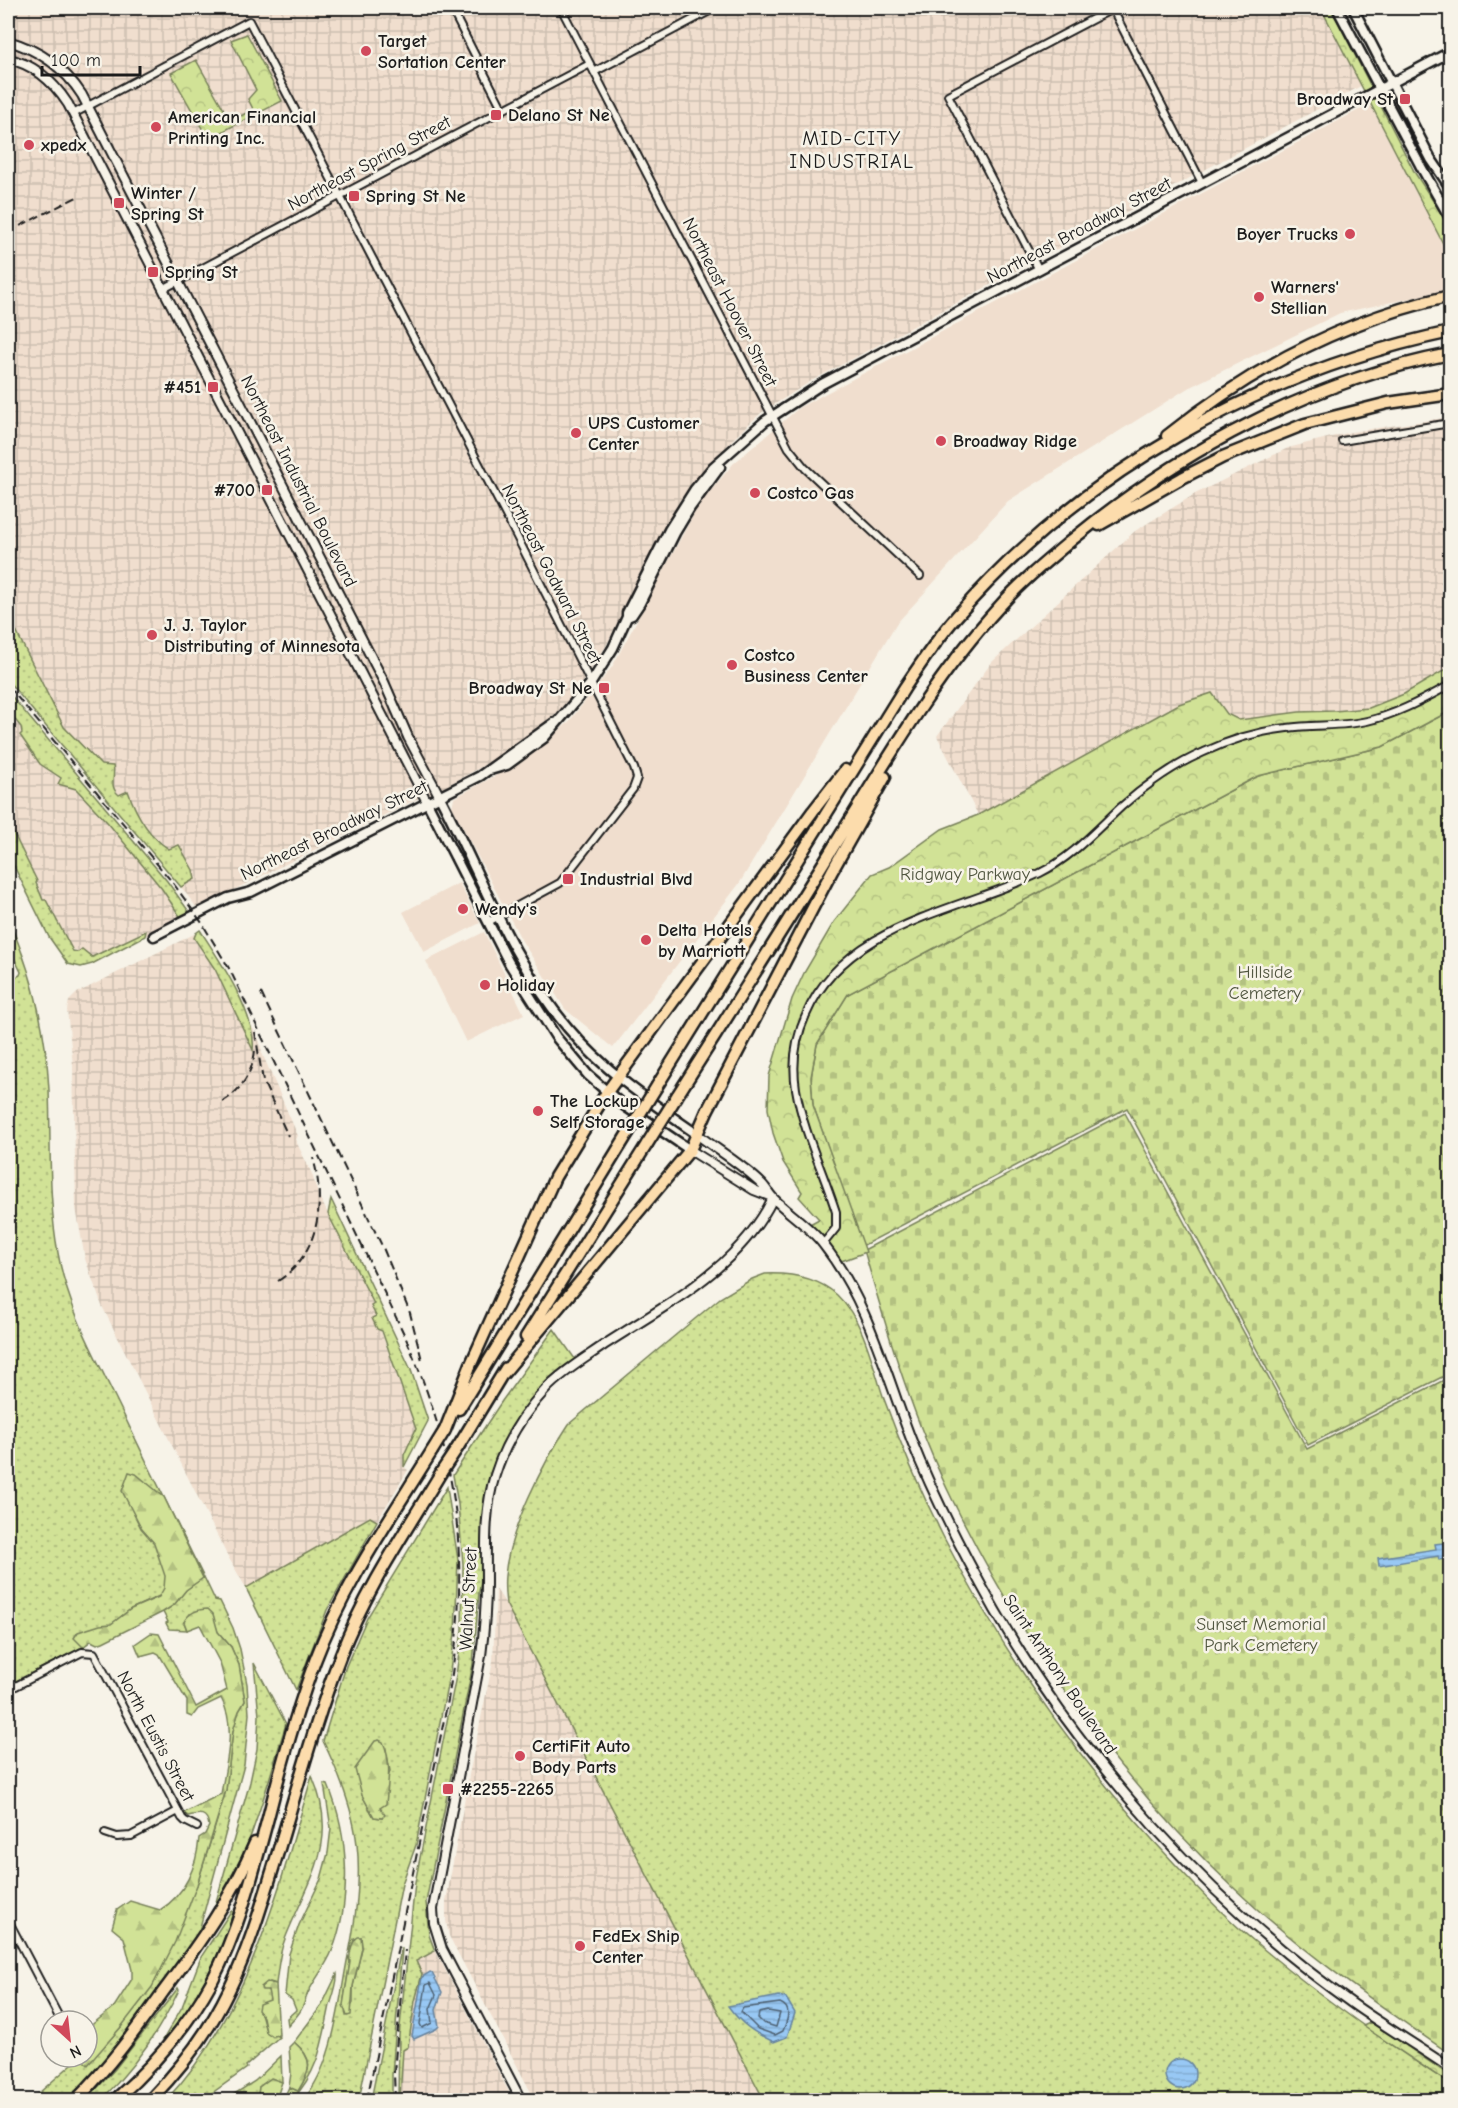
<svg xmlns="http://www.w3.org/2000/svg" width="1458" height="2108" viewBox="0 0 1458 2108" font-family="'Comic Neue',sans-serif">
	<defs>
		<pattern id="industrial-grid" width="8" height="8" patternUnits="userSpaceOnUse" patternTransform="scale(1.5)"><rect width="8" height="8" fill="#f0dece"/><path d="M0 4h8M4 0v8" fill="none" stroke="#cdbeb0"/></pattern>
		<pattern id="grass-dots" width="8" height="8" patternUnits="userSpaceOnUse" patternTransform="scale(1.5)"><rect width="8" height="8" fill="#d1e296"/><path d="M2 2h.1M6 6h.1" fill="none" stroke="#b3c181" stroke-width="1.8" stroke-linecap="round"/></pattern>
		<pattern id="forest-firs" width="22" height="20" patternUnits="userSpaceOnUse" patternTransform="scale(1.5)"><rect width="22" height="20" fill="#d1e296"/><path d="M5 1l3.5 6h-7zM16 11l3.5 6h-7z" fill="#b3c181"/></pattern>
		<pattern id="cemetery-stones" width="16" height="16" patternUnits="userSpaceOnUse" patternTransform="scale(1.5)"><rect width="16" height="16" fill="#d1e296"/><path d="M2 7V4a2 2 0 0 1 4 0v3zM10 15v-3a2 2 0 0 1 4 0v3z" fill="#b3c181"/></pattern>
		<pattern id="park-crowns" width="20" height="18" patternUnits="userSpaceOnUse" patternTransform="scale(1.5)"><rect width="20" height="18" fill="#d1e296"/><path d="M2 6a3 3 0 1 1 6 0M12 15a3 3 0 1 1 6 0" fill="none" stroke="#b3c181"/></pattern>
		<pattern id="water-rules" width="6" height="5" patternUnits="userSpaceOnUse" patternTransform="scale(1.5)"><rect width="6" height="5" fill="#98c8f4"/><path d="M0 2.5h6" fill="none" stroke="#82abd1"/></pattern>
	</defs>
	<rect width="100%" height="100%" fill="#f7f3e8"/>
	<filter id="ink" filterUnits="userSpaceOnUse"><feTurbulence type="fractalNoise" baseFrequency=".0167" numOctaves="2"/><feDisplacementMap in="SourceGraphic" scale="12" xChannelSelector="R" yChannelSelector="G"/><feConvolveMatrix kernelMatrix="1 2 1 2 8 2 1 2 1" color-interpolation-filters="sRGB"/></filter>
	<g filter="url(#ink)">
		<path fill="#f0dece" d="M1370,104L1450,257V290L1340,313L1188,388L1008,501L896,624L739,884L613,1048L565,1009L522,941L452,807L454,798L519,763L568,723L612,667L698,506L733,464L800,407Z
			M459,883L480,923L424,952L403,912Z
			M484,932L524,1014L466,1042L426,961Z"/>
		<path fill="url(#industrial-grid)" d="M8,8H1321L1361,86L813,380L761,413L733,439L686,493L661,535L606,646L572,698L542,728L510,751L434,793L421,797L197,908L181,887L195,879L178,845L169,849L152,834L133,808L128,791L119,795L114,790L112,785L115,772L107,765H101L64,727L8,615Z
			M1450,417V667L1404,694L1369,708L1239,720L1227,714L1211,694L1179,705L978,815L937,736L992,662L1135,531L1195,494L1288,448L1351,432Z
			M8,711L21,727L22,733L20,735L40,764L75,789L108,823L162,889L181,918L145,936V931L92,958L70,948L46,900H43L38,892L37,881L8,822L9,820H16L8,810Z
			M196,933L194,939L215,969L252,1048L253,1036L250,1023L260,1042L262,1053L298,1136L295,1139L312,1174L318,1194L374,1305L376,1316L372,1318L377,1329L381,1331L416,1429L404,1455V1467L408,1470L377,1521L370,1517L246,1588L226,1553L102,1306L85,1259L76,1208L73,1065L67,1010L69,1001L77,993Z
			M496,1589L506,1604L764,2100H535L449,1936L446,1921V1901L469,1775L493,1661Z
			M435,1950L513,2100H399L403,2050L408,2047L415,2001L422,1974L416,1961Z"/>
		<path fill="url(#grass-dots)" stroke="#767f59" stroke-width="1.5" fill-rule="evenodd" d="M8,615L64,727L101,765L113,766C116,777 108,786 119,795L128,791C136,814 148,836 169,849L179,845L193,870L195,879L181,887L8,681Z
			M8,692L167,881L190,913L181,918L162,889L108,823L76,789L58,784L61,778L40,764L20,735L22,733L21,727L8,711Z
			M8,822L37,881L36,883L43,900H46L73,951L78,952L82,949L92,957L146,931L145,936L92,964L81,967L68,964L49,937L8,854Z
			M8,919C33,973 46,1030 49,1090C51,1145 48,1200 58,1253C67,1305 92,1350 115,1397C144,1457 173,1516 203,1576L131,1609L81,1648L8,1685V982L20,975L21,972L8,945Z
			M200,930C219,959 257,1015 253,1050L215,969L194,938L196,933Z
			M331,1199L411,1370L428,1421L404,1467V1455L416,1429L382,1331L377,1329L372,1318L376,1316L371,1306L374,1304L328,1214Z
			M765,1274C791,1273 817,1277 837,1295C865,1322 872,1364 884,1399C901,1446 921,1492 943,1536C1004,1656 1083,1767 1175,1864C1200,1891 1226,1918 1254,1941C1316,1994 1382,2040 1450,2084V2100H764L506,1604C505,1595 504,1585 505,1576C509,1529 543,1463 569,1424L720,1298L752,1279Z
			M554,1329L575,1359C525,1397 489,1450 482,1514C480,1539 485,1567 479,1592L473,1664L426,1902L429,1935L435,1951L416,1961L422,1974L415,2001L408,2047L403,2050L400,2097H398L399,2036L415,1883L456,1676L462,1630L463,1564L458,1504L453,1475L502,1401Z
			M447,1487L458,1560L455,1633L450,1671L416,1845L402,1884L359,2100H303C334,2065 339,2001 348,1956L350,1962L344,1999L346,2015L353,2003V1986L362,1948L361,1937L354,1939L351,1952L349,1953C366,1867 362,1820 323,1741L346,1666L367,1618ZM386,1749L390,1771L379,1808L382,1818L374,1817L362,1795Z
			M370,1517L377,1521L327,1610L296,1690L246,1588Z
			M204,1577L215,1600L220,1601L233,1628L240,1649L247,1684L249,1714L244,1765L196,1942L122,2040L77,2093L69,2100H31L72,2064L77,2057H80L88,2064L121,2027L197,1885L219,1814L226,1790L233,1730L239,1711L245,1701L239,1665L231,1647L218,1632L215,1624L190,1614L184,1622L187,1630L169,1629L166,1623L168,1622L163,1612L174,1605L186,1590Z
			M254,1663L286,1724C266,1787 251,1855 214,1909L250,1782L257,1749L259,1716Z
			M312,1776C341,1843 308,1880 285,1939C279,1953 278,1969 276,1984L270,1982L266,1989L270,1992V2000L261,2013L265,2028L279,2037L246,2066L247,2068L205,2098L199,2100H166C250,2011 278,1890 312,1776Z
			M324,1784L328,1785C349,1835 352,1900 332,1951C326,1966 316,1977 309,1991C306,1996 305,2003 302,2008C299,2015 293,2020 288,2026L287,2018L296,2010L292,2000L285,1995L289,1954L299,1925L321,1879L328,1853L331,1828Z
			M231,1911L233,1912C221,1959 194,2003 165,2041L163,2040L182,2007L201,1957Z
			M401,1949H402L392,2075V2100H371Z
			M337,1974C338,1982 333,1996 330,2005C322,2043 319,2071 292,2100H283L289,2087L298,2091C311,2070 315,2059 294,2042L322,2005Z
			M178,1988L179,1990C159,2032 134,2068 101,2100H86L115,2069Z
			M281,2056L282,2082L269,2080L259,2087L258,2095L253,2100H225L255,2081Z"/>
		<path fill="url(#forest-firs)" stroke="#767f59" stroke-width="1.5" d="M129,1472L136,1474L164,1497L203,1578L186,1590L174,1605L163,1612L103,1642L97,1644L91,1641L83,1647L74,1638L78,1632L100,1625L111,1624L131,1609L159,1597L164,1588L165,1576L154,1543L141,1528L122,1491Z
			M208,1609L213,1614L218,1632L231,1647L239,1665L245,1701L239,1711L233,1731L226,1790L197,1885L175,1942L152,1987L121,2027L88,2065L80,2057H87V2047L92,2037L89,2027L114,2007L132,1979V1970L124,1938L112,1928L117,1910L130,1901L160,1910C185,1895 197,1866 199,1838L205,1834L209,1826C207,1812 200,1813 188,1816L183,1813L221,1794C226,1763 237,1727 221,1698L198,1709L192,1717L187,1715V1701L159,1654L155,1652L140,1656L135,1644L151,1633L159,1634L196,1707L227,1690L220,1663L200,1625L187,1630L184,1622C188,1613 198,1609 208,1609Z
			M379,1740L383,1742C392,1762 388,1783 386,1804L380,1808L385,1815L382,1818L374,1817L362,1795L355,1769L375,1741Z
			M358,1937H361L362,1948L353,1986L351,2015L347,2016L343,2005L344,1999L350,1962C349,1955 351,1942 358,1937Z
			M267,1982L276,1984L279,2035L272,2036L266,2032L263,2017L258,2010L259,2004L270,2000L268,1990H262L261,1987Z
			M294,2042C314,2059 311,2070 298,2091L289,2087L291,2073L289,2047Z
			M271,2078L282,2082L278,2094L267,2100H253L258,2095L259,2087Z"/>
		<path fill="url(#cemetery-stones)" stroke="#767f59" stroke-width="1.5" d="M1450,711V1373L1308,1445L1127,1108L862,1246L813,1105L811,1077L817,1044L848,994L1258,776L1382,747Z
			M1125,1113L1307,1449L1450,1377V2054C1376,2003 1301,1951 1235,1889C1118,1780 1024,1644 953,1501C914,1422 888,1335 864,1250Z"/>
		<path fill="url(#park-crowns)" stroke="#767f59" stroke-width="1.5" d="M1321,8H1331L1415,173L1450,227V257Z
			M247,34L282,101L208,139L171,73L196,60L231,122L253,109L248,99L256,90L231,40Z
			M1450,667V711L1382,747L1258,776L848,994L817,1044L811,1077L813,1105L866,1252L836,1263L806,1226L819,1219L799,1197L802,1192L783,1162L773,1133L768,1109L769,1076L792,999L804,973L834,922L872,874L889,867L942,829L978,815L1179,704L1212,693L1227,714L1239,720L1299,712L1334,711L1369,708L1404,694Z
			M1372,2022L1450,2076V2084L1363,2026Z"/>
		<path fill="url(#water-rules)" stroke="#66839e" stroke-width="1.5" d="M1443,1543L1444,1547L1450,1546V1554L1445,1555L1446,1559L1439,1560L1438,1556L1379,1566L1378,1558L1436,1549L1435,1544Z
			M430,1972L432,1973L442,1992L436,2010L439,2026L436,2029L414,2039L412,2036L422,1977Z
			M779,1996L786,1998L795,2013L787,2037L774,2042C754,2033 741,2024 728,2006Z
			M1165 2074a15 15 0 1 1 30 0a15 15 0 1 1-30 0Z"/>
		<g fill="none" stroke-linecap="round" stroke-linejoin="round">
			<path stroke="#4e6172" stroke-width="1.5" d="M430,1983L436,1995L430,2009L432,2023L422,2028L420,2024L426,1985Z
				M780,2003C793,2008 787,2021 783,2031L775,2035L758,2029L741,2012L743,2008Z
				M768,2011L780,2013L776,2027L763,2023L758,2018L759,2013Z"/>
			<defs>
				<path id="minor" d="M451,8L503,110
					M561,8L789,448L805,468L920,576
					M1112,8L1202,183
					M594,72L715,8
					M73,114L249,21L515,533L634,768L637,778L633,789L560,883L488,922
					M1039,270L948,95L1112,9
					M163,289L590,64
					M1342,441L1450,423
					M823,1244L836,1228V1212C823,1171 803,1131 796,1089C792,1063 795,1039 806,1015C845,923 960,911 1040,873C1072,857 1095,831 1121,807C1146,785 1174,765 1204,752C1230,740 1259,731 1287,728C1314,724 1341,727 1367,721C1398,714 1424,699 1450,685
					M8,1690L82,1652L94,1653L182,1818L185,1821L197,1827
					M105,1833L117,1837L131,1836L178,1811
					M8,1920L61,2021"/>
				<path id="tertiary" d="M8,41C40,50 64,67 82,95L384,682L408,737L440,797
					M8,59C34,64 53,81 68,104L427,802
					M698,1135C719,1151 743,1165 762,1184C766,1188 769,1194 773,1198C789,1214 809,1226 823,1244C868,1301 885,1372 911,1439C934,1498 964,1555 995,1610C1082,1761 1210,1903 1353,2004C1384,2026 1418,2046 1450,2068
					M690,1150L754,1190L772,1197
					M521,2100L442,1949L434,1923L433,1909L481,1656C484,1632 486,1608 486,1584C486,1547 484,1510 495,1475C505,1443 523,1414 546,1389C562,1372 584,1359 604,1345C667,1304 739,1268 773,1198"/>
				<path id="secondary" d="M1337,8L1420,165L1450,218
					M1353,8L1431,159L1450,187
					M627,617L632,615L640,603L675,533L690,508L720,467
					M490,770L507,765L544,738L591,683L613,648L627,617V613L669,530L695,489L713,467L765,421L822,384L1450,52
					M440,797C481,875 510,959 568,1028C604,1071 652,1103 698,1135
					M427,802L509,963L556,1037L588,1075L619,1102L690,1150
					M154,936L228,898L251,892L480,776L554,723"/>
				<path id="motorway" d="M1167,436C1251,368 1344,320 1450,296
					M1099,525L1182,478L1223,457L1305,424L1388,403L1450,394
					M657,1086L905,687C921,663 937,639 956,617C1084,470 1261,372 1450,332
					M677,1096C731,1011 785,926 837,841C887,760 935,677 999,607C1021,582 1048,560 1073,539C1183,449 1311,381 1450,354
					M526,1337L647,1144
					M503,1374L690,1150L707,1111L832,871L885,777
					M459,1409L628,1133
					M445,1430L471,1364L555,1177L607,1092L813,811L845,770
					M458,1447L506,1368
					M76,2100C109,2067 136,2030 163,1992C198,1945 232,1898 255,1843
					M115,2100C153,2066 187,2027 212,1981C239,1930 253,1873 268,1818C281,1766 296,1712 315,1661C343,1586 390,1519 432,1451
					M150,2100C181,2068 210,2030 229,1990C247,1953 259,1914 271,1875C294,1801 313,1726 341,1654C366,1589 406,1531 442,1471"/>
			</defs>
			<use href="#minor" stroke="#1c1c1c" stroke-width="10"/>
			<use href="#tertiary" stroke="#1c1c1c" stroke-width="12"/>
			<use href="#secondary" stroke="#1c1c1c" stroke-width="13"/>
			<use href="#motorway" stroke="#1c1c1c" stroke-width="15"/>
			<use href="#minor" stroke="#f7f3e8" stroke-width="6"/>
			<use href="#tertiary" stroke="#f7f3e8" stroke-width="8"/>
			<use href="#secondary" stroke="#f7f3e8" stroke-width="8"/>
			<use href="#motorway" stroke="#fcdcac" stroke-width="10"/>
			<path stroke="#1c1c1c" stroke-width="2" stroke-dasharray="9 4.5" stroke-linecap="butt" d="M8,232L77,197
				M8,686L173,883L202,923L230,970L404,1334C460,1461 471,1563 448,1700L367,2100
				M261,993L384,1250L410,1313L422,1360
				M255,1032L263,1081L288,1136
				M222,1102C241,1091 253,1072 255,1050
				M278,1281C319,1255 326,1202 313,1158
				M395,2100L394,2072L405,1950"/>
			<defs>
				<path id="motorway-bridge" d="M628,1133L657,1086
					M647,1144L677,1096
					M432,1451L445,1430
					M442,1471L458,1447"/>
			</defs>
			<use href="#motorway-bridge" stroke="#1c1c1c" stroke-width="15" stroke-linecap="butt"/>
			<use href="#motorway-bridge" stroke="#fcdcac" stroke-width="10"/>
		</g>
	</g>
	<g fill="#d1495b" stroke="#f7f3e8" stroke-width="2">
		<circle cx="366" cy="51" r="6"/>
		<rect x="1399" y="93" width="12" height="12" rx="3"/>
		<rect x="490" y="109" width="12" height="12" rx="3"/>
		<circle cx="156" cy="127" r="6"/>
		<circle cx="29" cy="145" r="6"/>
		<rect x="348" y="190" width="12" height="12" rx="3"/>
		<rect x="113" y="197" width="12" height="12" rx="3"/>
		<circle cx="1350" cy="234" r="6"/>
		<rect x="147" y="266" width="12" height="12" rx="3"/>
		<circle cx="1259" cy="297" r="6"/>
		<rect x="207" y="381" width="12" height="12" rx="3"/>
		<circle cx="576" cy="433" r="6"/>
		<circle cx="941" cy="441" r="6"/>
		<rect x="261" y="484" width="12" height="12" rx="3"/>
		<circle cx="755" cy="493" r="6"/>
		<circle cx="152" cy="635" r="6"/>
		<circle cx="732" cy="665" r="6"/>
		<rect x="598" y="682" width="12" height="12" rx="3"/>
		<rect x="562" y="873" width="12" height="12" rx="3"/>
		<circle cx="463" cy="909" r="6"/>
		<circle cx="646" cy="940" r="6"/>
		<circle cx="485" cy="985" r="6"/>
		<circle cx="538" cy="1111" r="6"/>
		<circle cx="520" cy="1756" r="6"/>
		<rect x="442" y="1783" width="12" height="12" rx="3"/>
		<circle cx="580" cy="1946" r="6"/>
	</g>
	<g text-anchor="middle" stroke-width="5" stroke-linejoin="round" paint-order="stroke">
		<g font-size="18" font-weight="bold" fill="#1c1c1c" stroke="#f7f3e8" text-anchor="start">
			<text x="378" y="47">Target<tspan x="378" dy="21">Sortation Center</tspan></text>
			<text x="1393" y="105" text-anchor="end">Broadway St</text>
			<text x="508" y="121">Delano St Ne</text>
			<text x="168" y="123">American Financial<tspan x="168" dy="21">Printing Inc.</tspan></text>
			<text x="41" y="151">xpedx</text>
			<text x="131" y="199">Winter /<tspan x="131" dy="21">Spring St</tspan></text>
			<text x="366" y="202">Spring St Ne</text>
			<text x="1338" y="240" text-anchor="end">Boyer Trucks</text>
			<text x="165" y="278">Spring St</text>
			<text x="1271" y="293">Warners'<tspan x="1271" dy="21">Stellian</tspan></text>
			<text x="201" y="393" text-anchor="end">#451</text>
			<text x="588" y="429">UPS Customer<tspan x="588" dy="21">Center</tspan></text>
			<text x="953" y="447">Broadway Ridge</text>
			<text x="255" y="496" text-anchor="end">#700</text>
			<text x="767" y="499">Costco Gas</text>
			<text x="164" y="631">J. J. Taylor<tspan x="164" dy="21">Distributing of Minnesota</tspan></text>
			<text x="744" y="661">Costco<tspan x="744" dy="21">Business Center</tspan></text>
			<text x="592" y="694" text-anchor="end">Broadway St Ne</text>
			<text x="580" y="885">Industrial Blvd</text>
			<text x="475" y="915">Wendy's</text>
			<text x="658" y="936">Delta Hotels<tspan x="658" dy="21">by Marriott</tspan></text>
			<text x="497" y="991">Holiday</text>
			<text x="550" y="1107">The Lockup<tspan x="550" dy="21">Self Storage</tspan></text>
			<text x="532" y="1752">CertiFit Auto<tspan x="532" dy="21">Body Parts</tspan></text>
			<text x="460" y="1795">#2255-2265</text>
			<text x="592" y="1942">FedEx Ship<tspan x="592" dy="21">Center</tspan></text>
		</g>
		<g font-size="18" fill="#1c1c1c" stroke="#f7f3e8">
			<text transform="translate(369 163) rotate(-28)" y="6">Northeast Spring Street</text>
			<text transform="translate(1079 230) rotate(-28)" y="6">Northeast Broadway Street</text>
			<text transform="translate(730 302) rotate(63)" y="6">Northeast Hoover Street</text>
			<text transform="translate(299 481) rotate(63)" y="6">Northeast Industrial Boulevard</text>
			<text transform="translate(552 574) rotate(63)" y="6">Northeast Godward Street</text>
			<text transform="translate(334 830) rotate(-26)" y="6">Northeast Broadway Street</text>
			<text transform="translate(468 1599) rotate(-87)" y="6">Walnut Street</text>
			<text transform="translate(1060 1674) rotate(56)" y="6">Saint Anthony Boulevard</text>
			<text transform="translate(156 1736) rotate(62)" y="6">North Eustis Street</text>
		</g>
		<g font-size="18" fill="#525741" stroke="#f7f3e8">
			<text x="965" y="880">Ridgway Parkway</text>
			<text x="1265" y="978">Hillside<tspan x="1265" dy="21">Cemetery</tspan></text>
			<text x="1261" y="1630">Sunset Memorial<tspan x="1261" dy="21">Park Cemetery</tspan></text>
		</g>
		<g font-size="20" letter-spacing="1.5" fill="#1c1c1c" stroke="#f7f3e8">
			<text x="852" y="145">MID-CITY<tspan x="852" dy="23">INDUSTRIAL</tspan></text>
		</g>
	</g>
	<rect width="1458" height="2108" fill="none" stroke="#f7f3e8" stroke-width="30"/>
	<rect x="15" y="15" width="1428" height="2078" fill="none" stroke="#1c1c1c" stroke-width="2" filter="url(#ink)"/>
	<g transform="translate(69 2039) rotate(153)"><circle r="28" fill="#f7f3e8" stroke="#9f9d96" stroke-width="1.5"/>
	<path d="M0-4.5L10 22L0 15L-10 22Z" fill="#d1495b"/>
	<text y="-9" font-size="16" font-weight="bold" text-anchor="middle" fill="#1c1c1c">N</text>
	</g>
	<path d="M42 66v9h98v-9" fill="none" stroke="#1c1c1c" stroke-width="3"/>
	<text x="51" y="66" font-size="18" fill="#1c1c1c" stroke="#f7f3e8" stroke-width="4.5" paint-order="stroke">100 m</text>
</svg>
